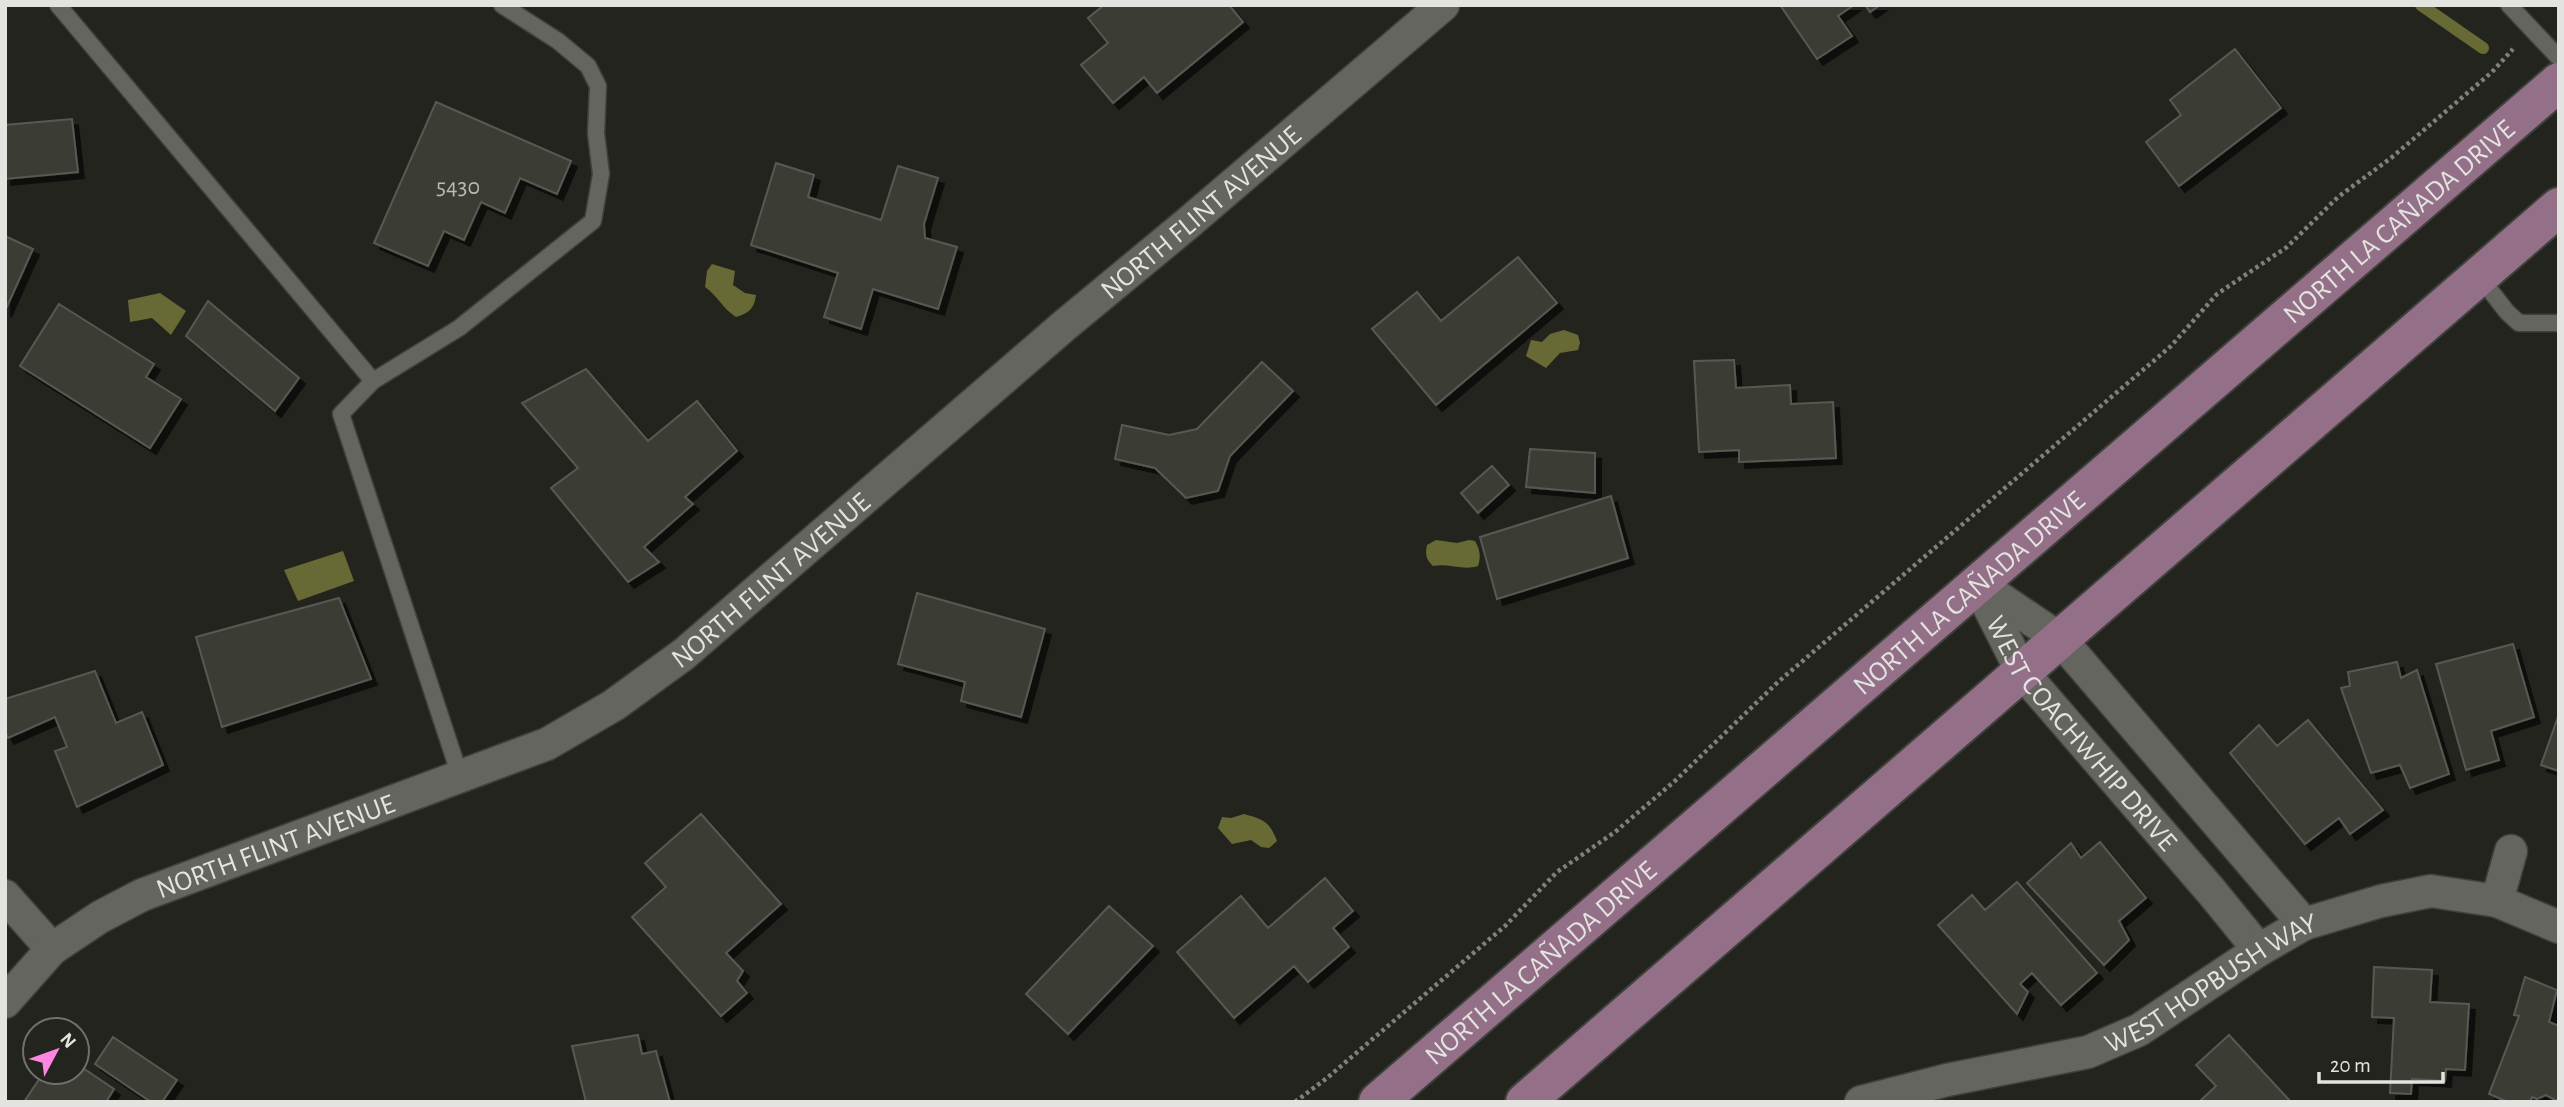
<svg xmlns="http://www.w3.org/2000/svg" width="2564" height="1107" viewBox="0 0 2564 1107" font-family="'Alegreya Sans',sans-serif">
	<defs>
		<filter id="shadow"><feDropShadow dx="6" dy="6" stdDeviation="0" flood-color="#0009"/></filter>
	</defs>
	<rect width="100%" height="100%" fill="#24241f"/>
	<path fill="#686a36" d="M712,264L735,271L733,285L745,293L756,295C754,309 749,313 736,317C722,308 719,297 705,287L707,271Z
		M160,293L186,311L171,335L152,318L130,322L128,300Z
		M1564,330L1578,335L1580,343L1578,350L1560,353L1546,368L1526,356L1531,340L1542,342L1550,334Z
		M1436,540L1457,543L1469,540L1475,541C1480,549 1481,557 1478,566C1463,571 1449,563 1433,566C1426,559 1425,555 1427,545Z
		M343,551L354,581L298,601L284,570Z
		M1244,814C1263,819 1270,822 1277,841L1269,848L1261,847L1251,840L1232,844L1218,828L1222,817L1231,818Z"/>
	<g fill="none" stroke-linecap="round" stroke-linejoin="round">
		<path stroke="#686a36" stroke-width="12" d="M2421,5L2483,48"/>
	</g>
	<path fill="#3b3c36" stroke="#595953" stroke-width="2" filter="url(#shadow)" d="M1104,5H1229L1243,22L1157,93L1144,77L1113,103L1081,65L1108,43L1088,18Z
		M1780,5H1854L1838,16L1852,36L1817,59Z
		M1865,5H1880L1870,12Z
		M2235,49L2281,108L2179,186L2146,142L2181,115L2170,100Z
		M436,102L571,161L557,194L520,178L505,213L481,202L464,240L444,231L428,266L374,243Z
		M72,119L78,172L5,179V125Z
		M776,163L814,175L808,197L881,220L898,166L938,178L924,224L925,238L957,247L938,309L873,289L861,329L824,317L838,273L751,245Z
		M5,236L33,249L5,311Z
		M1518,257L1557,303L1436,405L1372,329L1417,292L1441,321Z
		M208,301L299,378L275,411L186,336Z
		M59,304L154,364L146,377L181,399L150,448L20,366Z
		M1734,360L1736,388L1790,385L1791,404L1833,402L1836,458L1739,462V450L1699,452L1694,361Z
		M1262,362L1293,391L1230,456L1218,491L1186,498L1155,468L1115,459L1122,425L1169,435L1197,429Z
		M586,369L648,441L697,401L737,451L685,497L693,504L644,547L659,562L628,582L551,488L578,468L522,403Z
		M1530,449L1595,453V493L1526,487Z
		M1492,466L1509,485L1478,513L1461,493Z
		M1611,496L1628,558L1497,599L1480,537Z
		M917,593L1045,629L1021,717L961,701L965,682L898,664Z
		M339,598L371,679L222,727L196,637Z
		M2513,644L2534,717L2491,731L2499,760L2466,770L2436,664Z
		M2397,662L2401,678L2417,670L2449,774L2410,788L2400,765L2371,773L2341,688L2350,686L2348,672Z
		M95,671L116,723L142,712L163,765L77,807L55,751L67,747L55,717L8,738L5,732V699Z
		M2559,714V771L2541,765Z
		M2308,720L2383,810L2350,834L2339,818L2305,844L2230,753L2259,725L2277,746Z
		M701,814L781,904L726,953L743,971L737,981L747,993L721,1016L632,917L666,887L645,863Z
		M2100,842L2146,898L2119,921L2129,940L2104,965L2027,883L2071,843L2081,858Z
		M1325,878L1353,911L1333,928L1349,947L1308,982L1294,966L1234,1018L1177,952L1241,896L1268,928Z
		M2017,882L2097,973L2061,1005L2032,973L2020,984L2028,992L2017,1014L1938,925L1972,895L1985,910Z
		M1109,906L1153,946L1068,1034L1026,994Z
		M2374,967L2432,970L2430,1002L2469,1004L2465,1070L2446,1069L2445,1081L2412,1079L2411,1094L2390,1093L2394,1018L2372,1017Z
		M2525,977L2557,990L2549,1022L2559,1026V1102L2546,1095L2537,1099L2532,1097L2530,1102H2508L2489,1094L2519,1016L2514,1015Z
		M638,1035L642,1054L656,1051L670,1102H586L572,1046Z
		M2229,1035L2291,1102H2199L2216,1086L2196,1065Z
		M113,1037L177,1080L162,1102H151L95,1064Z
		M77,1064L114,1089L106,1102H24L44,1072H77Z"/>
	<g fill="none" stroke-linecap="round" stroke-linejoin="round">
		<defs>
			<path id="lane" d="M58,5L373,381
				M2509,5L2559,58
				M2479,276L2507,312L2519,323H2559
				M460,776L341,414L373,381L459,328L593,221L601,174L596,133L598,86L588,66L558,41L502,5"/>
			<g id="street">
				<path d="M1977,583L2060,639L2304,924"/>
				<path id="s1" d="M1978,585L2022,672L2211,891L2259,950"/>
				<path d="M5,896L52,949"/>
				<path d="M2497,901L2511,851"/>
				<path id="s2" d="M5,1002L52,949L100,917L142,895L547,744L614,705L684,654L1065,325L1187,224L1443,5"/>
				<path id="s3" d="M1861,1102L1947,1080L2088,1052L2139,1030L2259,950L2304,924L2381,901L2431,891L2497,901L2559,927"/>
			</g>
			<g id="primary">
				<path id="s4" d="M1378,1102L2559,82"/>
				<path d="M1525,1102L2559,207"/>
			</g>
		</defs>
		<use href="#lane" stroke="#40413c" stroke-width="19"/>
		<use href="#street" stroke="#40413c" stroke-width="35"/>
		<use href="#primary" stroke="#40413c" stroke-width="42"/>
		<path stroke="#80817c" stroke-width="4.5" stroke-dasharray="3.5 3.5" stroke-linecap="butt" d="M1295,1102L1327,1078L1505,926L1557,872L1615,832L1676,780L1778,682L2171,346L2217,294L2287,247L2338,197L2391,158L2492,72L2513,49"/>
		<use href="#lane" stroke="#64655e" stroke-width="16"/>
		<use href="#street" stroke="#64655e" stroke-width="32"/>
		<use href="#primary" stroke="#947088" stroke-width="38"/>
	</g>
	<g text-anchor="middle" stroke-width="7" stroke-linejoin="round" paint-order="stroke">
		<g font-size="24" fill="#b9bab6">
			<text x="458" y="194">5430</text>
		</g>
		<g font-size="28" fill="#e3e4e0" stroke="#24241f">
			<text dy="10" stroke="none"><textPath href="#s2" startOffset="1452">NORTH FLINT AVENUE</textPath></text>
			<text dy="10" stroke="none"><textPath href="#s4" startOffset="1348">NORTH LA CAÑADA DRIVE</textPath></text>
			<text dy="10" stroke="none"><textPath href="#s2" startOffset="886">NORTH FLINT AVENUE</textPath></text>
			<text dy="10" stroke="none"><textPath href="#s4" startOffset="780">NORTH LA CAÑADA DRIVE</textPath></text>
			<text dy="10" stroke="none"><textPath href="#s1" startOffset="182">WEST COACHWHIP DRIVE</textPath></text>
			<text dy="10" stroke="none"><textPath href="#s2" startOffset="318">NORTH FLINT AVENUE</textPath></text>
			<text dy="10" stroke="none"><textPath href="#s4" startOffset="214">NORTH LA CAÑADA DRIVE</textPath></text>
			<text dy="10" stroke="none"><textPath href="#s3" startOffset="374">WEST HOPBUSH WAY</textPath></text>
		</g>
	</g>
	<rect width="2564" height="1107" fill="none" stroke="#e3e4e0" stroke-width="14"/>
	<g transform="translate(56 1051) rotate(49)"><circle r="33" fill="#24241f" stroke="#70716c" stroke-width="2"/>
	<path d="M0-5L12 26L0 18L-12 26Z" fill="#fe86e1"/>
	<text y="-10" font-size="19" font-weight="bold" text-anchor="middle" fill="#e3e4e0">N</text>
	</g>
	<path d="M2319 1072v10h124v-10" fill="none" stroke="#e3e4e0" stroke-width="3.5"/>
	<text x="2330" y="1072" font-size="21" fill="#e3e4e0" stroke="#24241f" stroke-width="5" paint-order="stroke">20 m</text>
</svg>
